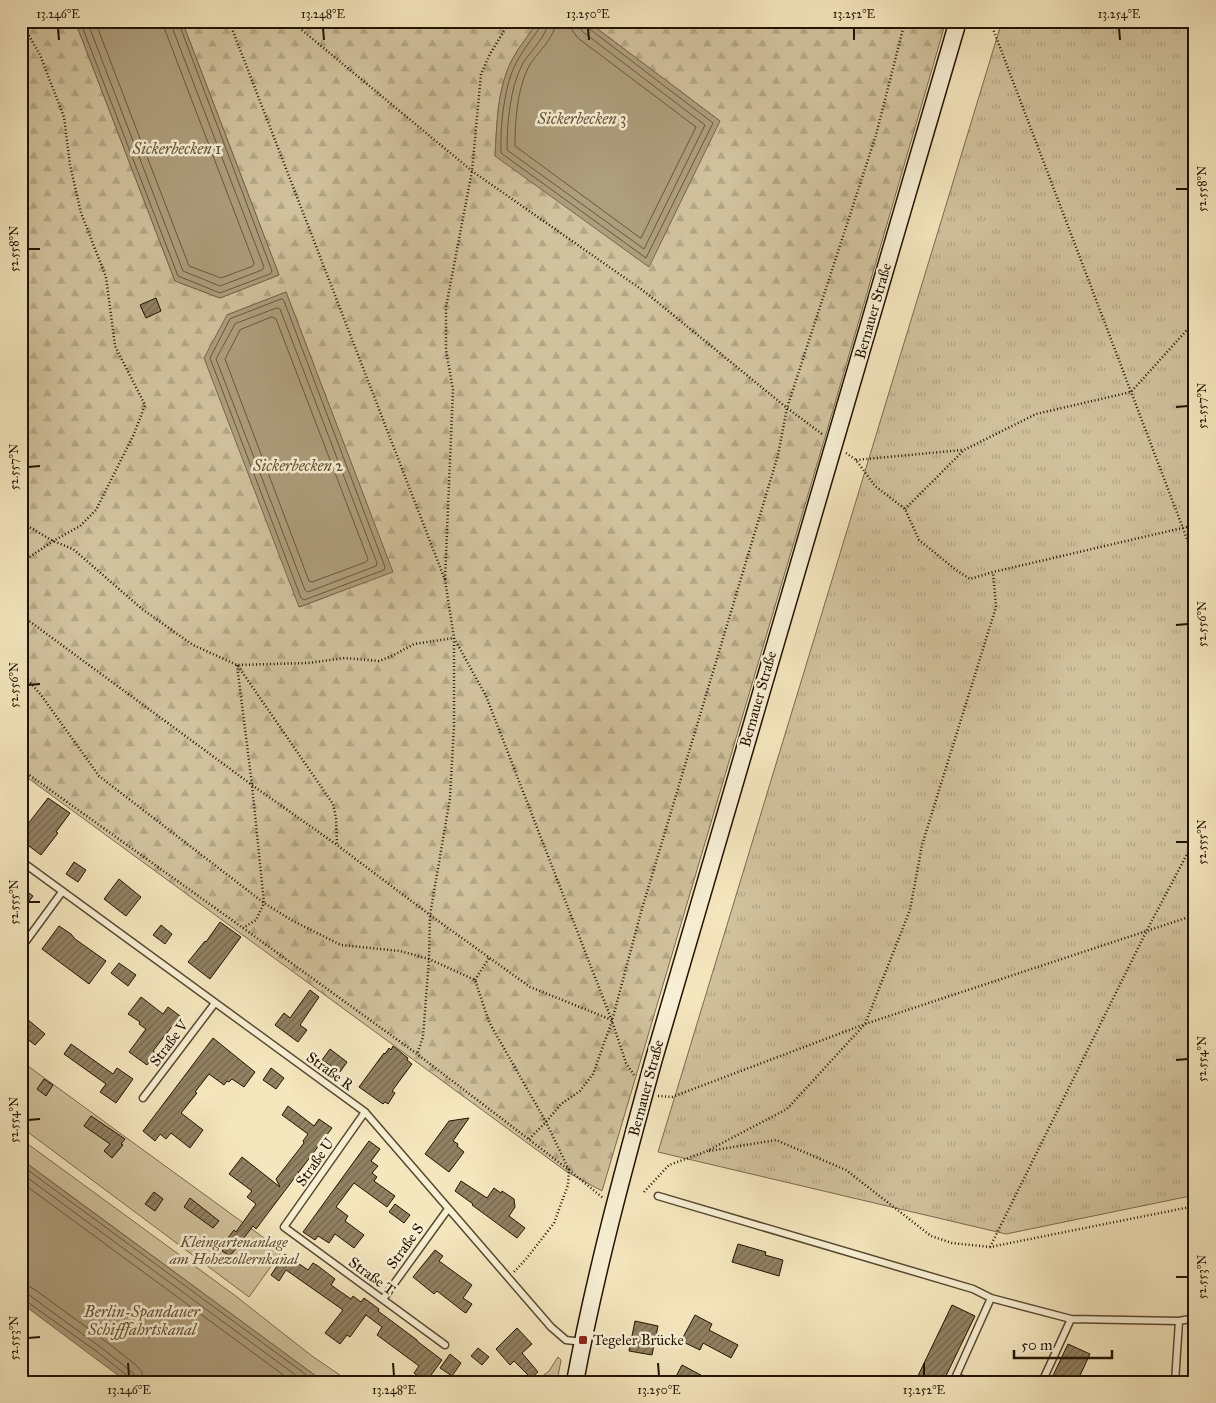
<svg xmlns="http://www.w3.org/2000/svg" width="1216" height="1403" viewBox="0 0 1216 1403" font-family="'IM FELL Great Primer',serif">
	<defs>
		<pattern id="forest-firs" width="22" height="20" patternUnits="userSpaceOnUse" patternTransform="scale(1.25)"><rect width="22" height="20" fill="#d0c29d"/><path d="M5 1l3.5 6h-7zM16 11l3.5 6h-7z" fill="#b2a685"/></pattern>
		<pattern id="park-tufts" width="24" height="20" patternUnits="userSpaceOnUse" patternTransform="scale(1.25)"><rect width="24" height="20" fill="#d0c29d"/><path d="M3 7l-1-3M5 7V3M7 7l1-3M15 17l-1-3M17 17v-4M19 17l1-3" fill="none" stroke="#b2a685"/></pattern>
		<pattern id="building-hatch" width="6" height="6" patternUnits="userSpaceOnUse" patternTransform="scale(1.25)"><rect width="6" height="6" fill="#908162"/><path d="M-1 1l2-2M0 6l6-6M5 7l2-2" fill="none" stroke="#75684e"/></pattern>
	</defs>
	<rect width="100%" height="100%" fill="#f4e6bd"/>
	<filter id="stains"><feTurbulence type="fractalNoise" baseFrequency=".004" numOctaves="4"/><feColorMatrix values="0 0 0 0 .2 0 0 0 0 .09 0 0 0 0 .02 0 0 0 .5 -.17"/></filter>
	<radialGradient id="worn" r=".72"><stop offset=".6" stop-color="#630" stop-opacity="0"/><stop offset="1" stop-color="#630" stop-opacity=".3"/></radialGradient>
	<path fill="#d0c29d" stroke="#7a6a4e" d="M21,1061L282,1251L249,1297L21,1127Z
		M21,1139L233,1294L312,1356L350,1382H324L21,1159Z"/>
	<path fill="url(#forest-firs)" stroke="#7a6a4e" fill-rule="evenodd" d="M21,21H75L175,281L220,298L279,275L182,21H538C530,34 519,46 512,60C497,89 497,124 495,156L720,121L587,21H946L831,417L602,1191L567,1172L21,773ZM286,292L392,571L300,607L227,315Z
		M558,1357L561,1360L557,1382H535L549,1371Z"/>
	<path fill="url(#park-tufts)" stroke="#7a6a4e" d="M1002,21H1195V1195L1006,1234L658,1152Z"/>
	<path fill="#ad9e7d" stroke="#76664b" d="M75,21H182L279,275L220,298L175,281Z
		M538,21H587L720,121L649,267L495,156C497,124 497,89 512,60C519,46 530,34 538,21Z
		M286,292L393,572L299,607L204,358L227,315Z
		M21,1159L38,1172L324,1382H127L21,1303Z"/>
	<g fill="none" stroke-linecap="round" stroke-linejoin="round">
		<path stroke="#68583e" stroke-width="1" d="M80,21L178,276L220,293L270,274L272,271L178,21
			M87,21L183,271L220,286L262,270L264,267L172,27L171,21
			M95,21L189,266L221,278L253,266L254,263L165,30L164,21
			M542,21L541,26C533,37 524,49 517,61C504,84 500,127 501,153L646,258L713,123L587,27L585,21
			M548,21C548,36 529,52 522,65C510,88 507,124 507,150L644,249L705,125L583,32L579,27L578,21
			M556,21C555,39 536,53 528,68C517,91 515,121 515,146L639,237L641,238L696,127L578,38L572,30L571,21
			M282,299L284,301L385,567L384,570L304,600L301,598L210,358L230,319Z
			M277,308L280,309L377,563L376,566L308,592L305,590L216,359L235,324Z
			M272,317L276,319L368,559L366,562L312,582L309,581L225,359L240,330Z
			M21,1165L316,1382
			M21,1173L305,1382
			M21,1182L293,1382
			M21,1286H28L34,1289L104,1340L136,1365L142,1372L143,1382
			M21,1293L29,1295L99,1346L132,1372L135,1377L136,1382
			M21,1299L26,1301L96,1351L128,1376L129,1382"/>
	</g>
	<path fill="url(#building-hatch)" stroke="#231300" d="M156,298L161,311L146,318L140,305Z
		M48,798L70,813L56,832L58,833L41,855L21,840V833Z
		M74,862L86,870L78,882L66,874Z
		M119,879L141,897L126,916L104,899Z
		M21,887L33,896L21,912Z
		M220,922L241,937L210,979L188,962L205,941L206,942Z
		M161,925L172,934L165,944L153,935Z
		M59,926L71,934L75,939L106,961L89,984L42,949Z
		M119,963L136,975L128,986L111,973Z
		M310,990L319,997L300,1025L307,1030L298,1042L275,1025L284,1013L290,1018Z
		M141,997L163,1014L168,1007L180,1016L153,1051L156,1053L147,1065L129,1052L146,1029L139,1024L140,1022L128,1014Z
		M21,1014L45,1034L35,1045L21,1034Z
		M213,1038L255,1072L244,1087L232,1079L229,1082L227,1081L224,1085L209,1074L195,1092L197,1093L181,1113L203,1130L190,1148L171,1133L166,1139L160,1134L155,1141L143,1131Z
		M71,1044L113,1074L117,1068L133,1079L116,1103L100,1092L106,1084L64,1054Z
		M393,1046L408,1058L407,1060L412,1064L392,1091L395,1093L388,1104L385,1102L383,1104L359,1087L384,1053L385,1054L389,1048L391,1050Z
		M330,1049L347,1062L340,1072L322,1060Z
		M271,1068L284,1078L276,1089L263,1080Z
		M44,1079L53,1085L46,1096L37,1089Z
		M288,1106L314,1126L319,1119L332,1128L256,1229L253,1226L230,1256L222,1251L230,1240L228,1238L234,1230L236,1232L256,1204L247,1197L252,1191L229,1174L242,1157L280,1187L276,1179L304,1143L303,1141L308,1134L282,1115Z
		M91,1116L125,1139L121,1144L123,1145L112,1158L104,1151L110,1144L84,1126Z
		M469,1118L453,1141L458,1144L457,1146L464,1152L449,1172L425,1154L449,1121Z
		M369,1141L380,1149L371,1161L378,1166L372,1173L377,1177L374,1181L395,1196L387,1207L354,1183L336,1207L348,1216L345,1221L364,1235L354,1248L335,1234L329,1243L318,1236L315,1240L303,1232Z
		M461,1181L487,1198L494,1188L501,1193L502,1191L514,1199L515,1207L509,1216L525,1228L517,1238L472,1205L473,1204L455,1191Z
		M154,1192L163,1199L155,1211L145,1204Z
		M190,1198L219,1221L213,1228L184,1207Z
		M395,1204L410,1215L404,1223L389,1212Z
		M738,1244L766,1252L765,1255L783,1260L779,1276L732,1262Z
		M435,1250L443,1256L439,1261L472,1285L463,1298L472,1304L466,1313L464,1312L437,1291L434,1294L413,1277Z
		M285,1254L308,1270L313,1263L318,1266L335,1279L331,1285L351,1299L353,1296L361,1302L364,1298L379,1309L378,1311L417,1340V1341L442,1360L426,1382L414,1373L419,1366L377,1335L382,1327L366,1315L350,1337L347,1335L340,1344L325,1333L343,1310L286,1270L279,1281L271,1275Z
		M952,1305L975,1316L943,1382H915Z
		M695,1315L712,1324L709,1330L738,1345L731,1358L703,1343L700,1350L681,1341Z
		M635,1321L658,1326L652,1355L629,1351Z
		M517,1328L532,1344L522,1353L538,1372L531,1378L514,1361L510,1365L496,1349Z
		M1068,1344L1090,1354L1077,1382H1050Z
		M478,1348L489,1357L482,1365L471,1356Z
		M450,1354L461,1363L452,1376L440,1368Z
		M682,1365L714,1382H673Z"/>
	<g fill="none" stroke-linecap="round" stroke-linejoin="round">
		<defs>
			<path id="lane" d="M21,861L365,1112L551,1327L566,1340L582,1342
				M21,948L62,892
				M143,1098L215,1003
				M365,1112L284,1227L445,1345
				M658,1196L973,1289L991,1298L1071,1319L1179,1321L1195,1318
				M383,1299L448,1209
				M968,1382L956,1376L991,1298
				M1042,1382L1071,1319
				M1175,1382L1179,1321"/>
			<path id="secondary" d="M575,1382C595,1274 624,1168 653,1062L958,21"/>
		</defs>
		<use href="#lane" stroke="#57482f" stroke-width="9"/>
		<use href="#secondary" stroke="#231300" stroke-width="19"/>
		<path stroke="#231300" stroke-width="2.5" stroke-dasharray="1 2.5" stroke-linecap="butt" d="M229,21L445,580L454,638L486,696L612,1021L626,1063L634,1075
			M291,21L472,171L645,292L787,408L822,434
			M990,21L1195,560
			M846,453L856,460L875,486L905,509L919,540L956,570L970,579L993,572L1195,525
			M856,460L962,450
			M905,509L964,450L1036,414L1131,392L1195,321
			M21,522L53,541L73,549L142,609L193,645L237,665L308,663L345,658L379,661L392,656L414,644L454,638V726L450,798L430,915L429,959L475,980L489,1022L546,1122L569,1170L568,1185L554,1223L527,1258L514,1272
			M21,563L53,541L80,526L96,510L134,434L145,405L115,346L106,277L81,213L70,165L64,117L40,55L24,27L23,21
			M445,579L453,390L446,350V307L472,171L481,74L490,54L510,21
			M21,615L252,785L337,845L430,915L530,987L612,1020
			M237,665L252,785L264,903L256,920L243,928
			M238,666L333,804L336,818L337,845
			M21,672L41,695L99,776L264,903L293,921L341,945L400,951L429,959L423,1037L417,1054
			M21,769L243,928L417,1054L569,1170L603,1198
			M475,980L489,958
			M658,1096L672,1097L865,1024L1195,915
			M529,1139L546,1122L561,1104L580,1091L593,1074L612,1021L641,912L778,455L787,408L876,135L905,21
			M709,1151L776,1140L846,1170L931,1236L952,1243L990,1247L1195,1206
			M644,1192L669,1165L705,1152L787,1109L865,1024L910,910L922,845L996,607L993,572
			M990,1247L1147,930L1195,839"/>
		<use href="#lane" stroke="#f8efd4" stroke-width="6"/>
		<use href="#secondary" stroke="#f8efd4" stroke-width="16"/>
	</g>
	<path fill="none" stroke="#231300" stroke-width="2" d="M58,28L59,40M323,28L324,40M588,28L589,40M854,28V40M1119,28L1120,40M1176,189H1188M28,249H40M1176,407L1188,406M28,467L40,466M1176,625L1188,624M28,685L40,684M1176,842H1188M28,902H40M1176,1060L1188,1059M28,1120L40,1119M1176,1277H1188M28,1338L40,1337M128,1363L129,1376M393,1363L394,1376M658,1363L659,1376M924,1363V1376"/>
	<rect fill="#8f2418" stroke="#f8efd4" stroke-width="2" x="578" y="1335" width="10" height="10" rx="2.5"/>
	<g text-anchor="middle" stroke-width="5" stroke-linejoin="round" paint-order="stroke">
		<g font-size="15" fill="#231300" stroke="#f8efd4">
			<text transform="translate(873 311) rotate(-74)" y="5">Bernauer Straße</text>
			<text transform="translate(758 699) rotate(-74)" y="5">Bernauer Straße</text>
			<text transform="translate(169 1043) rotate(-53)" y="5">Straße V</text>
			<text transform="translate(330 1071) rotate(36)" y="5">Straße R</text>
			<text transform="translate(646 1088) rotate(-75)" y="5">Bernauer Straße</text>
			<text transform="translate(315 1162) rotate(-55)" y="5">Straße U</text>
			<text transform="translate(405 1246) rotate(-54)" y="5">Straße S</text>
			<text transform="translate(372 1276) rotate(36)" y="5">Straße T</text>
		</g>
		<g font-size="15" font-style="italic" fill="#605037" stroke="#f8efd4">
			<text x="234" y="1247">Kleingartenanlage<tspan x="234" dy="17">am Hohezollernkanal</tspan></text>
		</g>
		<g font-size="15" fill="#231300" stroke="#f8efd4" text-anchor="start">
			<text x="593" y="1345">Tegeler Brücke</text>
		</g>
		<g font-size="16" font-style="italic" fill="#615238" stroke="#f8efd4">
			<text x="582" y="124">Sickerbecken 3</text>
			<text x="177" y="154">Sickerbecken 1</text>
			<text x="298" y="471">Sickerbecken 2</text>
			<text x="142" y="1317">Berlin-Spandauer<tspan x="142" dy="18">Schifffahrtskanal</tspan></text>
		</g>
	</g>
	<rect width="1216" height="1403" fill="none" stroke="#f4e6bd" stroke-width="55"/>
	<path d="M1014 1350v8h98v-8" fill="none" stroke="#231300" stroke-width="2.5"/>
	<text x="1021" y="1350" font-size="15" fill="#231300" stroke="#f8efd4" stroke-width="4" paint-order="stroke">50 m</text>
	<rect x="28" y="28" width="1160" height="1348" fill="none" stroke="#231300" stroke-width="2"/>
	<g font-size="12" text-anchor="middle" fill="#231300">
		<text x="58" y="18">13.246°E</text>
		<text x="323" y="18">13.248°E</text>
		<text x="588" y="18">13.250°E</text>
		<text x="854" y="18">13.252°E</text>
		<text x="1119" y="18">13.254°E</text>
		<text transform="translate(1202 189) rotate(-90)" y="4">52.558°N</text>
		<text transform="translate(14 249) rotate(-90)" y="4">52.558°N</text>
		<text transform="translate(1202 406) rotate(-90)" y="4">52.557°N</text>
		<text transform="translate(14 467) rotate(-90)" y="4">52.557°N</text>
		<text transform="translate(1202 624) rotate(-90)" y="4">52.556°N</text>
		<text transform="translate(14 685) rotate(-90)" y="4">52.556°N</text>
		<text transform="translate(1202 842) rotate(-90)" y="4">52.555°N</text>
		<text transform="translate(14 902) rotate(-90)" y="4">52.555°N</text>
		<text transform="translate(1202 1059) rotate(-90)" y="4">52.554°N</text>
		<text transform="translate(14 1120) rotate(-90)" y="4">52.554°N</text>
		<text transform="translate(1202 1277) rotate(-90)" y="4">52.553°N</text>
		<text transform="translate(14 1338) rotate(-90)" y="4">52.553°N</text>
		<text x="129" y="1394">13.246°E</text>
		<text x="394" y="1394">13.248°E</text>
		<text x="659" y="1394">13.250°E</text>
		<text x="924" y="1394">13.252°E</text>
	</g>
	<rect width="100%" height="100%" filter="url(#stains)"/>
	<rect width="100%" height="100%" fill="url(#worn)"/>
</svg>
